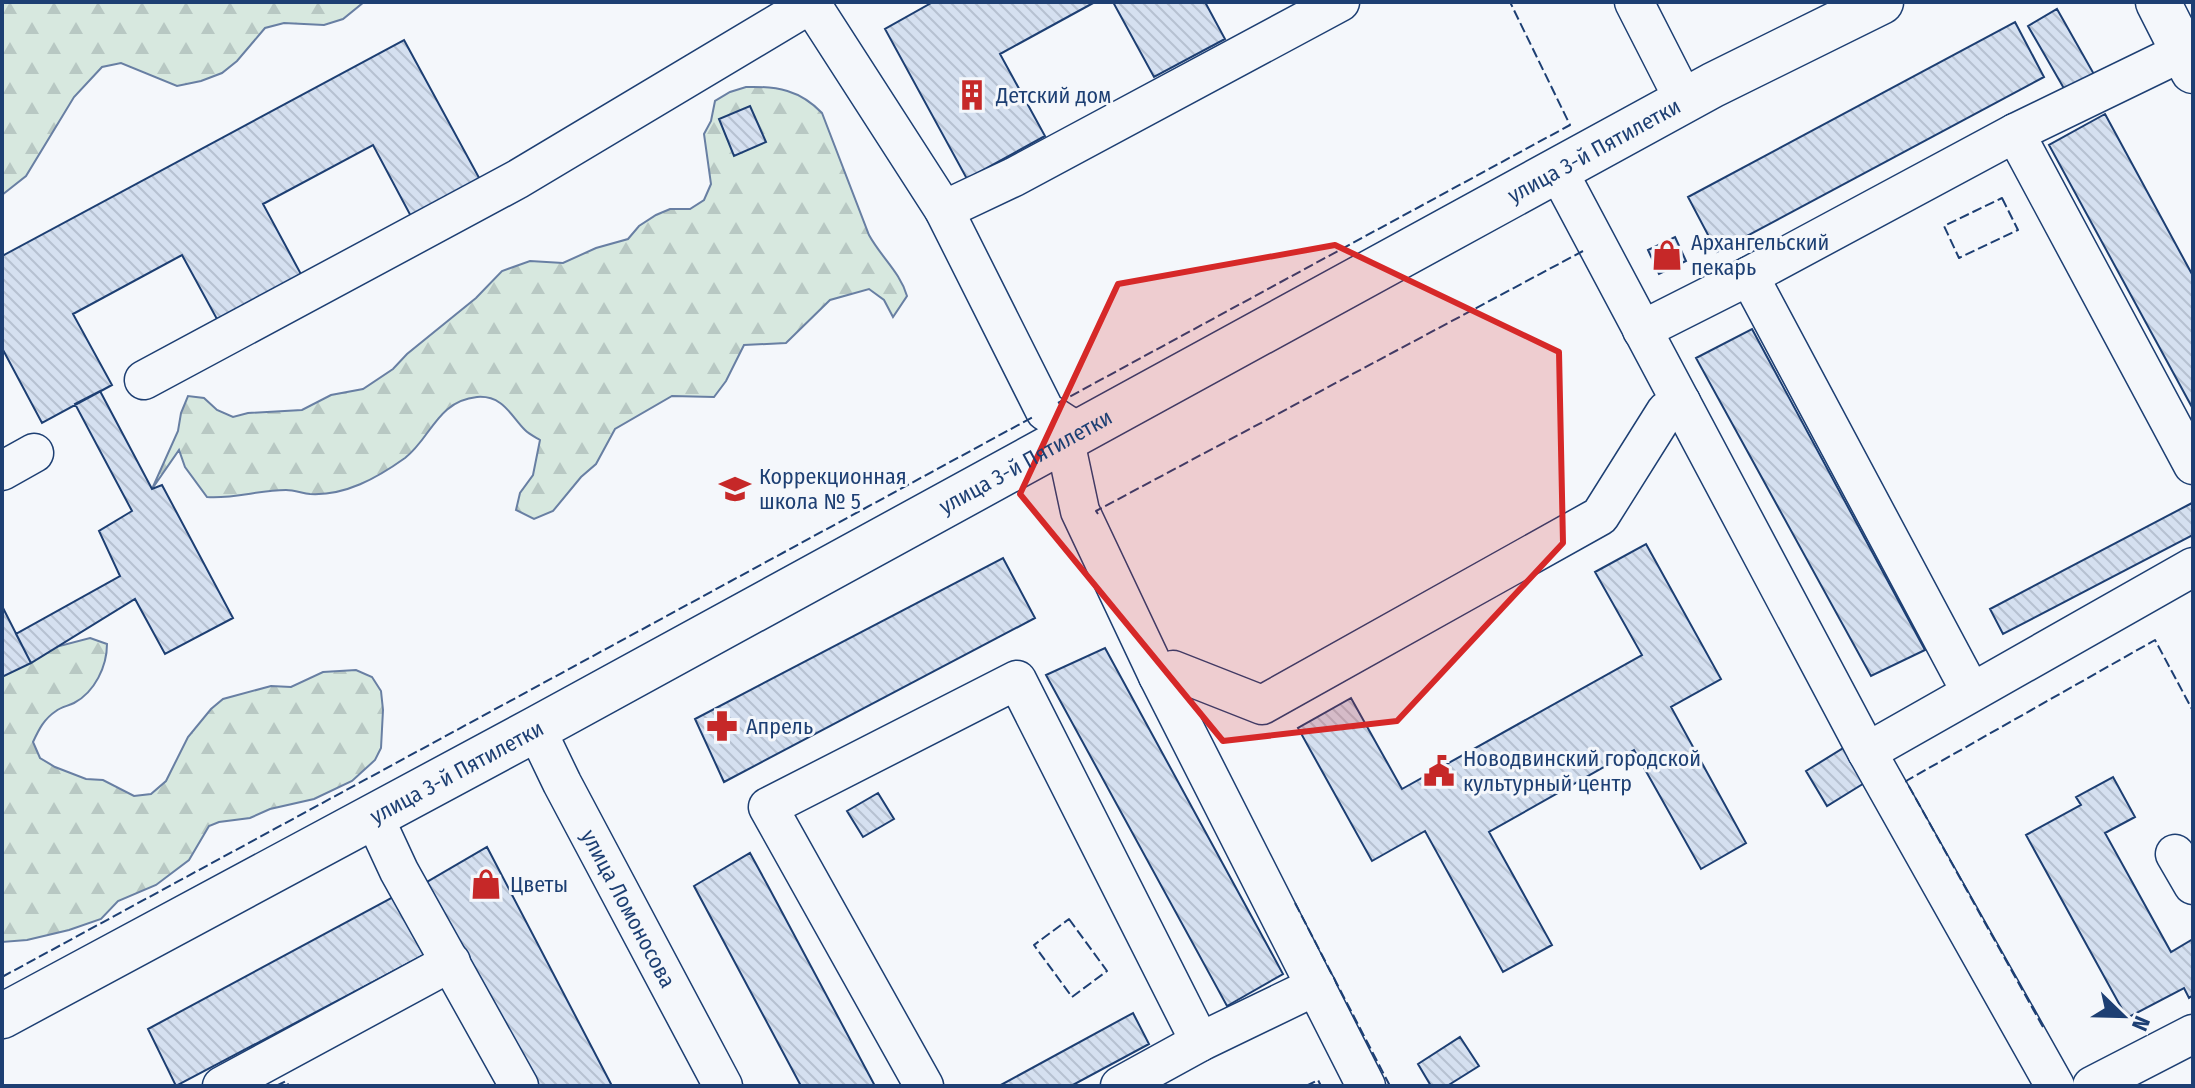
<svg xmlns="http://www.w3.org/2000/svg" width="2195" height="1088" viewBox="0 0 2195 1088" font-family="'Fira Sans Condensed',sans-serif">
	<defs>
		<pattern id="forest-firs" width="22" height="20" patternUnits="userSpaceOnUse" patternTransform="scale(2)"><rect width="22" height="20" fill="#d7e8df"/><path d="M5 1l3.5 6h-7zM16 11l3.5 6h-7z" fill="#b8c8c3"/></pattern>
		<pattern id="building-back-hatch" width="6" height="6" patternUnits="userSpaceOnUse" patternTransform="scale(2)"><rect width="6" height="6" fill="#d5e0f0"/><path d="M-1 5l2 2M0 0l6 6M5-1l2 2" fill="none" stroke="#b6c1d1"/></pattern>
	</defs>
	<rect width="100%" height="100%" fill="#f4f7fb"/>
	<path fill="url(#forest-firs)" stroke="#687fa3" stroke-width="2" d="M2,2H364L343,19L324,25L284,23L265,28L237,61L222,73L201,81L177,86L121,63L102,67L74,97L26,176L2,195Z
		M746,87C777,86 800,90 822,113L869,235C881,257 900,272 907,296L893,317L884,300L869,289L830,300L786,343L744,345L726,381L714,397L672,396L615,429L596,464L581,477L553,511L534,519L516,510L520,493L533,475L540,440C535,437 529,434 525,430C511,416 503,395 477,397C437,401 431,438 405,458C377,478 345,496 310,494C302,493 294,490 286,490C259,490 234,499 207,497L185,467L179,450L152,489L178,431L181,413L188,396L204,398L217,410L233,417L248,413L302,410L331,395L363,389L393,369L407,354L476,298L502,271L530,261L563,263L596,248L628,239L639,226L656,215L670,209H690L704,200L711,184L704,134L711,121L715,101L730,92Z
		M90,638L107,644C107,666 95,692 74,703C68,706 61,707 56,711C44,719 39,729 33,742L40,758L55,767L86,779L103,780L134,796L151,794L166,781L188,737L211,709L223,699L271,686L291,687L323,672L356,670L372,677L381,691L383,710L381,748L375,760L352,781L314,799L270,809L250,818L219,822L209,826L189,860L156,885L118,901L101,919L69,930L27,940L2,942V661Z"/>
	<path fill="url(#building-back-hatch)" stroke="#1d3f73" stroke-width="2" d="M933,2H1095L1000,54L1045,136L967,179L885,29Z
		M1113,2H1205L1225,39L1154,77Z
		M2057,9L2095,76L2066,92L2028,26Z
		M2015,22L2044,77L1717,252L1688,197Z
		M404,40L483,185L414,222L373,145L263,204L302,276L218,321L182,255L73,314L112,385L42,423L2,348V256Z
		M750,106L766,142L734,156L719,119Z
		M2105,114L2193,276V409L2049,145Z
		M1675,237L1686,261L1659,274L1648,250Z
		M1752,329L1925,650L1871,676L1696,358Z
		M100,391L152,489L162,485L233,618L165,654L135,599L31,663L16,634L120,576L99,531L132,511L75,404Z
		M2192,503L2193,535L2003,634L1990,609Z
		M1646,544L1721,679L1671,707L1746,843L1701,869L1634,750L1489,832L1552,945L1503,972L1425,831L1372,861L1298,728L1351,698L1402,789L1642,655L1595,572Z
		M1003,558L1035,618L724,782L695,719Z
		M2,606L31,663L2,677Z
		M1105,648L1283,974L1227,1006L1046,675Z
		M1845,747L1866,782L1827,806L1806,771Z
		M2113,777L2135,817L2105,833L2171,952L2193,939V995L2189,998L2184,988L2127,1018L2026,835L2081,805L2076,797Z
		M878,793L894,819L863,837L847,811Z
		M487,847L611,1084L608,1086H534L427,882Z
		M750,853L768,886L875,1086H801L694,886Z
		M393,897L424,955L176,1086L148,1029Z
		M1133,1013L1149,1044L1071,1086H999Z
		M1460,1037L1479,1066L1447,1086H1431L1418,1064Z"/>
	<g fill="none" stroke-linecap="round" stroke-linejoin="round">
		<defs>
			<g id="minor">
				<path d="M810,2L944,210L1045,411L1079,433"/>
				<path d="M1634,2L1684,100"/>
				<path d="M2015,133L2193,465"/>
				<path d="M1558,171L1867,752L2055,1086"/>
				<path d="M944,210L1014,177L1340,2"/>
				<path d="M1749,276L2015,133L2182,52"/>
				<path d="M1642,330L1749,276L1971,692"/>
				<path d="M144,380L518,179L814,2"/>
				<path d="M1065,441L1080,511L1158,676L1366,1086"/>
				<path d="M2,471L34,453"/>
				<path d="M1158,676L1173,670L1262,705L1600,516L1666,411L1681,402"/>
				<path id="s1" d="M536,729L562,783L723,1086"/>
				<path d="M1867,752L2193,567"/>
				<path d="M373,815L399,871L519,1086"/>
				<path d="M2175,854L2193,885"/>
				<path d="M222,1086L451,962"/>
				<path d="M924,1086L768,807L1017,680L1200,1042"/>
				<path d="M1120,1086L1200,1042L1316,986"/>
				<path d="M2092,1086L2193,1034"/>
			</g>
			<g id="major">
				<path d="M2158,2L2193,71"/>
				<path id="s2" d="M2,1016L536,729L1713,85L1881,2"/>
			</g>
		</defs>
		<use href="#minor" stroke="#1d3f73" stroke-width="41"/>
		<use href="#major" stroke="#1d3f73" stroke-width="47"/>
		<use href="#minor" stroke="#f4f7fb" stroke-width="38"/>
		<use href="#major" stroke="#f4f7fb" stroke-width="44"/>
		<path stroke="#1d3f73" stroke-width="2" stroke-dasharray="10 4" stroke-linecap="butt" d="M2002,198L2018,230L1959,258L1944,226Z
			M1058,403L1570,125L1510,2
			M1098,514L1096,511L1583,251
			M1295,903L1390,1086
			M1069,919L1107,971L1072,997L1034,945Z
			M2,977L1033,417
			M2043,1027L1906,781L2155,640L2193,711
			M276,1086L286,1081L289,1086
			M1306,1086L1318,1080L1321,1086
			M2024,1086L2026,1085"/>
	</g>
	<path fill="#d62828" fill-opacity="0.2" stroke="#d62828" stroke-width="6" stroke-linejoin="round" d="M1335,245L1559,352L1563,543L1397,721L1223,741L1020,494L1118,284Z"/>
	<defs>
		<symbol id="building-bare" viewBox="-9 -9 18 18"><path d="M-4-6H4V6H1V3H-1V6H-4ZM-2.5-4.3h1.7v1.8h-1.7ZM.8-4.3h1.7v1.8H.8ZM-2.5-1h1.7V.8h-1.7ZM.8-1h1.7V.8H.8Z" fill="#c62828" stroke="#f4f7fb" stroke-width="2.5" paint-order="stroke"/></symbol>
		<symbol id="shop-bare" viewBox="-9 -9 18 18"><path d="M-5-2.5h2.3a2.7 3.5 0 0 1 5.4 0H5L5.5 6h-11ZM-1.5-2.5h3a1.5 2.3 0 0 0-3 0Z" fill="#c62828" stroke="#f4f7fb" stroke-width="2.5" paint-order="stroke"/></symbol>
		<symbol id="school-bare" viewBox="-9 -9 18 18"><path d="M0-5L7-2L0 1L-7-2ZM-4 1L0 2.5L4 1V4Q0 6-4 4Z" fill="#c62828" stroke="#f4f7fb" stroke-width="2.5" paint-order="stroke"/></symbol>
		<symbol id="pharmacy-bare" viewBox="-9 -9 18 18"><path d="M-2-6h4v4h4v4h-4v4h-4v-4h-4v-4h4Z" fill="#c62828" stroke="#f4f7fb" stroke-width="2.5" paint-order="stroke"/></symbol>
		<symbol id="civic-bare" viewBox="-9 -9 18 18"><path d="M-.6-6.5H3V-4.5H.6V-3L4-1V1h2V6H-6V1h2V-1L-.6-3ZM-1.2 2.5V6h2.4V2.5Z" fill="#c62828" stroke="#f4f7fb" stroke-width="2.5" paint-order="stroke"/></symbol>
	</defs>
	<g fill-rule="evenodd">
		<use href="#building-bare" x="950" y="73" width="44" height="44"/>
		<use href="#shop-bare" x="1645" y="233" width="44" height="44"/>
		<use href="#school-bare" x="713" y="467" width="44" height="44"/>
		<use href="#pharmacy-bare" x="700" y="704" width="44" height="44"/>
		<use href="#civic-bare" x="1417" y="749" width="44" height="44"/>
		<use href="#shop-bare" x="464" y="862" width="44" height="44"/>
	</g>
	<g text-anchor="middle" stroke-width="6" stroke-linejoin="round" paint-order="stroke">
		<g font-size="22" fill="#1d3f73" stroke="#f4f7fb" text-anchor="start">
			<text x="996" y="103">Детский дом</text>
			<text x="1691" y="250">Архангельский<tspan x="1691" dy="25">пекарь</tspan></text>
			<text x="759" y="484">Коррекционная<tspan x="759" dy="25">школа № 5</tspan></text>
			<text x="746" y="734">Апрель</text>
			<text x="1463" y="766">Новодвинский городской<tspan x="1463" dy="25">культурный центр</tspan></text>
			<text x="510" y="892">Цветы</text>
		</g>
		<g font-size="22" fill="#1d3f73" stroke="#f4f7fb">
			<text dy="8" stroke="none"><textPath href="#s2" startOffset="1812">улица 3-й Пятилетки</textPath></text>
			<text dy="8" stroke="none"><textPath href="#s2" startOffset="1164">улица 3-й Пятилетки</textPath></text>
			<text dy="8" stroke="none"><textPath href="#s2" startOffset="516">улица 3-й Пятилетки</textPath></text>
			<text dy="8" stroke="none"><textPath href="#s1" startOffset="202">улица Ломоносова</textPath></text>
		</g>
	</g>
	<rect width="2195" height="1088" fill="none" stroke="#1d3f73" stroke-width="8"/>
	<g transform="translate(2123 1016) rotate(113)" stroke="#f4f7fb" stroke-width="6" paint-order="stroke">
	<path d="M0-6L14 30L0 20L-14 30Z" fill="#1d3f73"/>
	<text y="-12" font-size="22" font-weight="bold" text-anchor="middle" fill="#1d3f73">N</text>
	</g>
</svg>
